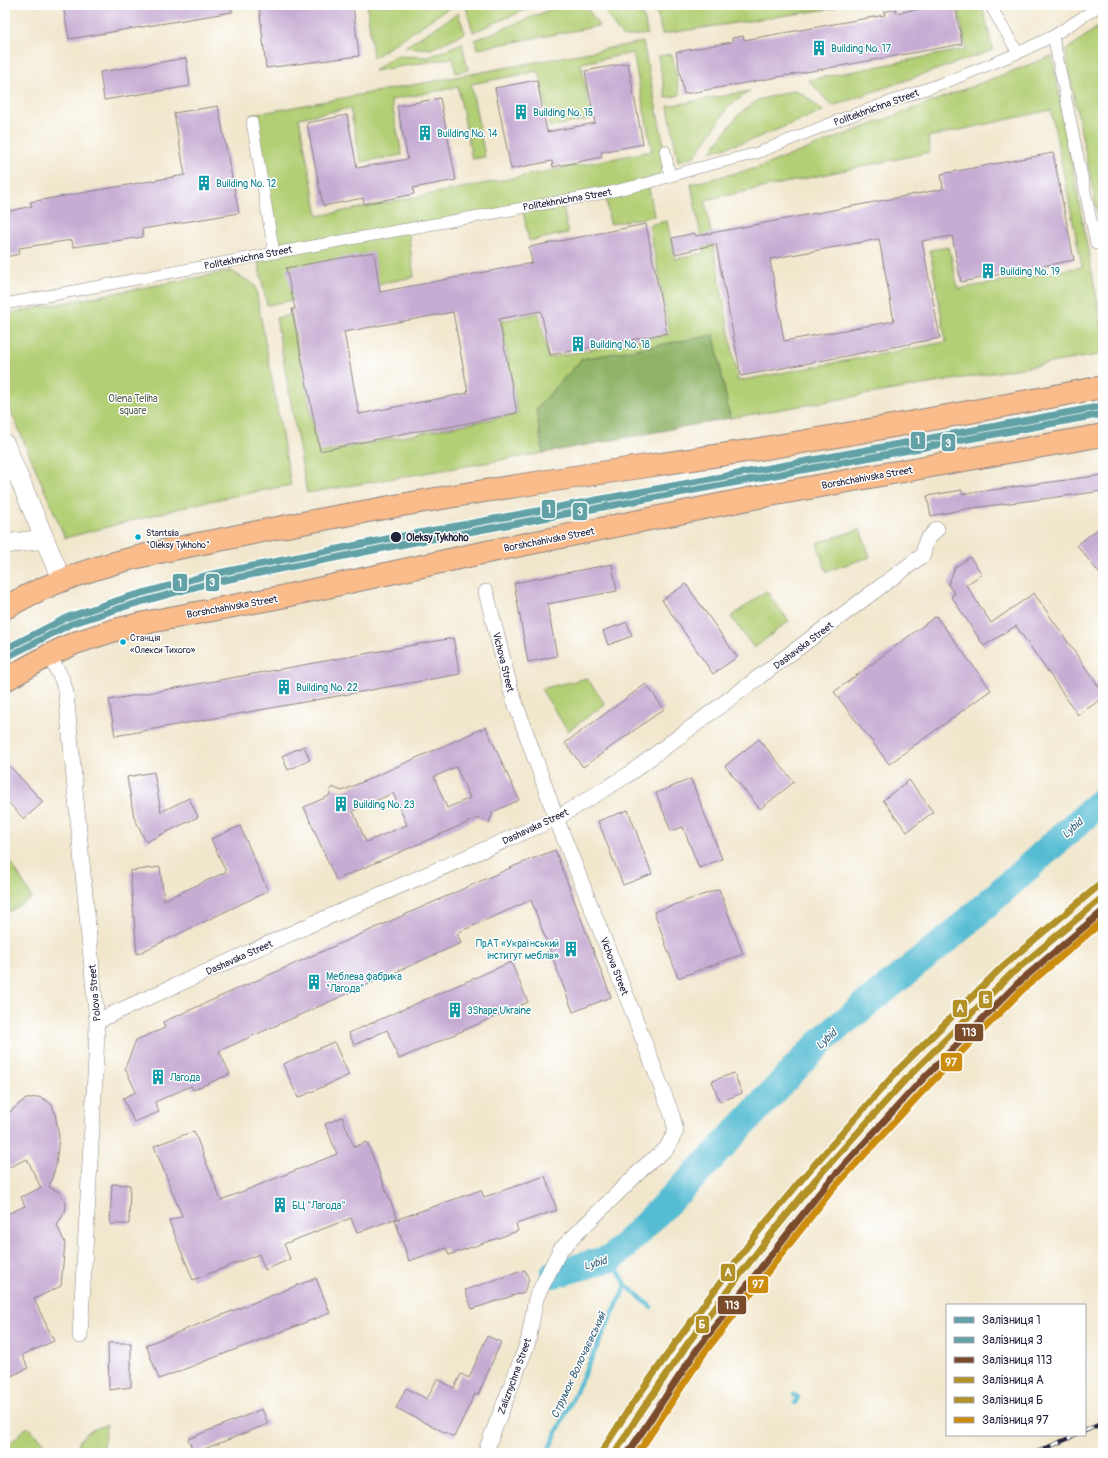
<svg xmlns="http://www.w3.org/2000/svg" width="1108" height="1458" viewBox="0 0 1108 1458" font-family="Pangolin,sans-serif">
	<rect width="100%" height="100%" fill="#fff"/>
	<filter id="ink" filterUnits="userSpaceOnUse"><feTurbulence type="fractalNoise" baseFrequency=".025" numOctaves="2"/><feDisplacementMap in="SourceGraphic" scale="8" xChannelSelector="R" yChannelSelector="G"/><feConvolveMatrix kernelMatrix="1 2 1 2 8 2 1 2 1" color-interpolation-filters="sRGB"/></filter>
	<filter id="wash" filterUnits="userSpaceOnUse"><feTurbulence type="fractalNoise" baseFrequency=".012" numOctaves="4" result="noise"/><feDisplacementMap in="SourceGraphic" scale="16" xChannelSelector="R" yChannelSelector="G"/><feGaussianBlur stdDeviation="0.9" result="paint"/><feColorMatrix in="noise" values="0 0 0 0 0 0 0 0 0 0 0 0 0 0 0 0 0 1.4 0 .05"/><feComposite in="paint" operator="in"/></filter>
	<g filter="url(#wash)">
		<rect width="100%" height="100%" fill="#f1e7cd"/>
		<path fill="#b3cf75" stroke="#6a7858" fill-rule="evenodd" d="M367,5H453L373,58Z
			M470,5H537L473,32L466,7Z
			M562,5H585L599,26L477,49L475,40Z
			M601,5H637L645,20L647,34L623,37L615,27Z
			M652,5H831L835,8L662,34L658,16Z
			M958,5H982L993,50L832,106L808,80L966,49Z
			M458,13L465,33L431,49L405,47Z
			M1103,23V92L1096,93L1103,133V236H1102L1065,51Z
			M643,42L670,176L648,183L654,216L610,224L605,193L562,200L568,233L529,241L522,207L408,229L414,277L267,305L257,256L273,253L251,115ZM633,53L652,151L318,216L299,118L350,108L361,162L402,155L391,100L458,87L472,159L485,157L471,84L539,71L550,127L591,119L581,63Z
			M462,43L468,70L456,73L453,58L374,71L394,56L429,57Z
			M672,54L680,95L666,98L658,56Z
			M1052,56L1103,332V354L730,418L714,335L582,359L536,409L543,453L307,493L276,318L291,315L319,453L518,414L501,321L539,313L548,358L670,334L649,225L667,221L675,259L704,253L691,184L757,168ZM1051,110L1082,267L958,289L949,247L930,250L946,342L738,381L705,200L930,152L928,137Z
			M795,90L805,96L823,111L754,139L710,152L738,115L758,100Z
			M750,91L729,106L695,156L678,161L668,106Z
			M231,271L255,285L291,485L204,502L65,538L5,397V314Z
			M860,529L870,557L826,571L817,543Z
			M766,591L789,621L754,648L731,617Z
			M587,678L605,704L568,731L541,689Z
			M5,852L32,898L5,914Z
			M106,1425L103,1453H78C77,1434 91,1430 106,1425Z
			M27,1427L44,1442L45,1453H5V1448Z"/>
		<path fill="#8eb266" stroke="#586a50" d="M714,335L730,418L543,453L536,409L582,359Z"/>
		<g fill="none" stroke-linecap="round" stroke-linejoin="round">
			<path stroke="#55bcd3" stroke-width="4.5" d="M612,1258L626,1285L651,1307
				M794,1395L798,1397L795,1403
				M547,1453L626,1285"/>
			<path stroke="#55bcd3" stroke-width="28" d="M554,1274L612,1258L703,1167L805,1058L829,1034L950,937L1103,800"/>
		</g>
		<g id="blocks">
			<path fill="#c6acd3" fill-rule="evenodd" d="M63,5H232V12L69,39Z
				M259,5H353L359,56L266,68Z
				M943,5H955L962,44L684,94L676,52L732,42V38L743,36L744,40L885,15L884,12L896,9V13Z
				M186,58L190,86L104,100L100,72Z
				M628,63L643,144L601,152L602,157L578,162L553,167L552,161L511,169L495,88L537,80L547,132L595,123L585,71Z
				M440,98L456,180L413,188L414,194L364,204L363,198L323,206L307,123L347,115L357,168L408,159L397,106Z
				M218,106L239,213L142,229L143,237L73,247L72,240L19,248L20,254L5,257V212L32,206L30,202L185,175L174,113Z
				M1053,153L1074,260L961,282L952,236L922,241L940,338L741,376L716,244L675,254L672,238L695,233L696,236L943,189L941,174ZM879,239L894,321L784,341L770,259Z
				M646,224L667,333L550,355L541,311L499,319L517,413L448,427L411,432L320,451L292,309H295L286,268L374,252L380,292L532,263L529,247ZM453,312L468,393L359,414L344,332Z
				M1103,475V491L965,509L931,516L927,496L962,490V494Z
				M1103,525V578L1077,545Z
				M970,557L982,574L966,585L991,623L1034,593L1103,693V698L1078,715L1016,626L984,646L951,596L955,594L948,585L955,567Z
				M612,564L617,591L547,604L557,656L528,662L514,583Z
				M686,584L737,657L713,674L662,600Z
				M936,616L991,690L889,764L834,692Z
				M627,622L632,636L608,645L603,631Z
				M453,638L460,674L115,736L109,700Z
				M646,684L664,709L583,767L565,743Z
				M486,727L519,800L493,812L489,823L478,818L336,880L304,807L329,796L332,787L342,791ZM456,767L470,798L447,808L434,777ZM393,793L407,825L366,842L353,811Z
				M759,739L794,782L760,809L725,766Z
				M304,746L310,760L288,770L282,756Z
				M5,761L43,802L24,819L5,799Z
				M154,772L161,812L189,798L198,817L146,842L134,817L127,777Z
				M691,779L722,859L699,868L683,827L671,831L656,793Z
				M909,780L933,812L907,832L883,800Z
				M628,810L652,874L623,885L598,821Z
				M240,826L268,891L137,954L130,871L160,867L164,900L226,872L211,839Z
				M555,850L611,997L573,1012L531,900L457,933L461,943L219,1051L230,1074L193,1090L191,1086L155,1102L159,1112L134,1122L123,1098L136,1092L125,1068L136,1040L165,1028L163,1022L517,865Z
				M719,889L743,954L678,978L654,912Z
				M511,962L528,1002L399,1059L387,1030L354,1045L349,1033Z
				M334,1042L349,1075L298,1098L283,1064Z
				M734,1073L742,1093L720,1102L712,1081Z
				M39,1097L46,1100L52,1105L55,1113L59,1137L56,1165L49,1187L59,1192L64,1198L66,1205L65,1212L57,1225L65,1243L61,1286L34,1299L54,1341L22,1355L28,1368L5,1379V1215L25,1206L21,1197L41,1188L27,1159L5,1169V1116L24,1100L31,1098Z
				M342,1117L354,1147L367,1142L397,1218L357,1233L351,1218L284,1244L290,1259L265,1270L259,1254L193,1280L169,1221L182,1216L154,1146L194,1131L221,1200L337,1154L325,1124Z
				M545,1176L557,1210L516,1224L518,1231L449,1255L446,1248L409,1261L395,1220L481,1190L484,1197Z
				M112,1184L130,1185L129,1224H110Z
				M525,1270L529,1280L524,1292L472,1309L465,1290Z
				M316,1278L330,1313L159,1379L146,1345Z
				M487,1336L501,1342L478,1395L475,1394L454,1437L396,1408L406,1388L427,1399L437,1379L454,1388L461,1374L469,1378Z
				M108,1343H131V1387L109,1390Z
				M262,1409L268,1424L194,1453L188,1439Z"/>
		</g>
	</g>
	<g filter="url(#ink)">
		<use href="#blocks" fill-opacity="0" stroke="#8a8484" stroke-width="1"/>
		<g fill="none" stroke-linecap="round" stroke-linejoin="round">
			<defs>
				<path id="pedestrian" d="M990,5L1018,53
					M1053,36L1096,244
					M252,122L274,253
					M665,151L670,176
					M5,304L274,253L605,193L648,183L694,169L757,153L839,120L954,79L1018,53L1053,36L1101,5"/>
				<path id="minor" d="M49,655L62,679L66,693L97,1022L96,1058L80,1336
					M97,1022L112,1014L312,924L557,818L626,776L923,555L926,541L937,529
					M485,1453L528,1342L536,1298L560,1250L645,1166L666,1149L676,1131L672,1115L628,1000L558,823L511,691L486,592"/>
				<path id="tertiary" d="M5,444L62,581
					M5,544L44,539"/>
				<path id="primary" d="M5,608C71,569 144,554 219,540C270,529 322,519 374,510C498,487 623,470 747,451C866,432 985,409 1103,387
					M5,680L49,655L75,643L115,630L154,621L281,597L477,554L753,498L1103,435"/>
			</defs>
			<use href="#pedestrian" stroke="#8a8484" stroke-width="12"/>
			<use href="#minor" stroke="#8a8484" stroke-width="16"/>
			<use href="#tertiary" stroke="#8a8484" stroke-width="20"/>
			<use href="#primary" stroke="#8a8484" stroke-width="24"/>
			<use href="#pedestrian" stroke="#fff" stroke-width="11"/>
			<use href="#minor" stroke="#fff" stroke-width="15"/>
			<use href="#tertiary" stroke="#fff" stroke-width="19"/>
			<use href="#primary" stroke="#fabc8b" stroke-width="22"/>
			<defs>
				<path id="rail" d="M1085,1431L1103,1423
					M1035,1453L1076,1435"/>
			</defs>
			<use href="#rail" stroke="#22223b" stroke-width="4.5"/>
			<use href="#rail" stroke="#fff" stroke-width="3" stroke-dasharray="9" stroke-linecap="butt"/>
			<defs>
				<path id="rail-1" d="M5,649L68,617L128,597L208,575L392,538L1103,406"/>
				<path id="rail-2" d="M9,656L71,624L130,605L210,583L394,546L1103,414"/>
				<path id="rail-3" d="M628,1453L698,1348L825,1186L916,1086L1018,983L1103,911"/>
				<path id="rail-4" d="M601,1453L627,1412L679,1338L758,1232L807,1173L899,1069L1003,966L1103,882"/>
				<path id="rail-5" d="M615,1453L636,1419L688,1343L768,1238L816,1179L907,1078L1010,975L1103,897"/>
				<path id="rail-6" d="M638,1453L704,1353L831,1191L922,1092L1023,989L1103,921"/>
			</defs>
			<use href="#rail-1" stroke="#fff" stroke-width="10"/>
			<use href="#rail-2" stroke="#fff" stroke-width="10"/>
			<use href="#rail-3" stroke="#fff" stroke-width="10"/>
			<use href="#rail-4" stroke="#fff" stroke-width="10"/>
			<use href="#rail-5" stroke="#fff" stroke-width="10"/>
			<use href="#rail-6" stroke="#fff" stroke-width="10"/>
			<use href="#rail-1" stroke="#62a2a6" stroke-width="7"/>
			<use href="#rail-2" stroke="#62a2a6" stroke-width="7"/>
			<use href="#rail-3" stroke="#7a4b2a" stroke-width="7"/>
			<use href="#rail-4" stroke="#b29228" stroke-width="7"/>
			<use href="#rail-5" stroke="#b29228" stroke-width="7"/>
			<use href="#rail-6" stroke="#cc8c0c" stroke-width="7"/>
		</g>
	</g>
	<defs>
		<symbol id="building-bare" viewBox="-9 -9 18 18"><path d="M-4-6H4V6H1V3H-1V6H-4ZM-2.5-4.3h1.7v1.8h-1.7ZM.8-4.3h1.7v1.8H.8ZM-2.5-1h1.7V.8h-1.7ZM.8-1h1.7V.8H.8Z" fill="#0f9aa8" stroke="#fff" stroke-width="2.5" paint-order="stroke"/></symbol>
	</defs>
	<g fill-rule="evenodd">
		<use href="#building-bare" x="808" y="37" width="22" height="22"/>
		<use href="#building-bare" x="510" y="101" width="22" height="22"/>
		<use href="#building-bare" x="414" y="122" width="22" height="22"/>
		<use href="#building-bare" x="193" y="172" width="22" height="22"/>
		<use href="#building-bare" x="977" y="260" width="22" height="22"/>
		<use href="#building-bare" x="567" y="333" width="22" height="22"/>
		<use href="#building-bare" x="273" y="676" width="22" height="22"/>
		<use href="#building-bare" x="330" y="793" width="22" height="22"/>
		<use href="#building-bare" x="560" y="938" width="22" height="22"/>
		<use href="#building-bare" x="303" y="971" width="22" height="22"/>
		<use href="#building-bare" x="444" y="999" width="22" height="22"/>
		<use href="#building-bare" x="147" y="1066" width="22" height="22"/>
		<use href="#building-bare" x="269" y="1194" width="22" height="22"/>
	</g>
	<g fill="#00a9ce" stroke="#fff" stroke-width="1.5">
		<circle cx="138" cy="537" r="3.5"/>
		<circle cx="123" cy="642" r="3.5"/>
	</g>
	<circle fill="#22223b" stroke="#fff" stroke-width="1.5" cx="396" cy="537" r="6"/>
	<g text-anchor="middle" stroke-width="3" stroke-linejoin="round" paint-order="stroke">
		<g font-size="9" fill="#22223b" stroke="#fff" text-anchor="start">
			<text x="146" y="536">Stantsiia<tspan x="146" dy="12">"Oleksy Tykhoho"</tspan></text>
			<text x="130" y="641">Станція<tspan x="130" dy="12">«Олекси Тихого»</tspan></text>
		</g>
		<g font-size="10" fill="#0d838f" stroke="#fff" text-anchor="start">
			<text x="831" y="52">Building No. 17</text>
			<text x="533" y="116">Building No. 15</text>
			<text x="437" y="137">Building No. 14</text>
			<text x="216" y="187">Building No. 12</text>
			<text x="1000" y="275">Building No. 19</text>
			<text x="590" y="348">Building No. 18</text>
			<text x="296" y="691">Building No. 22</text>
			<text x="353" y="808">Building No. 23</text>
			<text x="559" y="947" text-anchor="end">ПрАТ «Український<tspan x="559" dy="12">інститут меблів»</tspan></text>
			<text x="326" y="980">Меблева фабрика<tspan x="326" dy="12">"Лагода"</tspan></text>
			<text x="467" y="1014">3Shape Ukraine</text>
			<text x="170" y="1081">Лагода</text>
			<text x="292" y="1209">БЦ "Лагода"</text>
		</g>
		<g font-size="10" fill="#22223b" stroke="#fff">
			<text transform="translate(876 107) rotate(-20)" y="4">Politekhnichna Street</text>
			<text transform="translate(567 199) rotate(-10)" y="4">Politekhnichna Street</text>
			<text transform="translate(248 257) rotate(-11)" y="4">Politekhnichna Street</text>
			<text transform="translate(867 477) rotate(-10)" y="4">Borshchahivska Street</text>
			<text transform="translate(549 539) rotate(-11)" y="4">Borshchahivska Street</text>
			<text transform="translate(232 606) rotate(-10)" y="4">Borshchahivska Street</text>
			<text transform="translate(803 645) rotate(-37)" y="4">Dashavska Street</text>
			<text transform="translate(504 662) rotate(76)" y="4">Vichova Street</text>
			<text transform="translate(535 826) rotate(-25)" y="4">Dashavska Street</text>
			<text transform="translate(239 957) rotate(-24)" y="4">Dashavska Street</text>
			<text transform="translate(615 966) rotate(69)" y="4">Vichova Street</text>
			<text transform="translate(94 993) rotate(-95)" y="4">Polova Street</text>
			<text transform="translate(514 1376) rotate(-70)" y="4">Zaliznychna Street</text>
		</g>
		<g font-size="10" fill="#555f4f" stroke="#fff">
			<text x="133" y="402">Olena Teliha<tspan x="133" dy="12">square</tspan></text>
		</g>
		<g font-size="10" font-weight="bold" fill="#22223b" stroke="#fff" text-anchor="start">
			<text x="406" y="541">Oleksy Tykhoho</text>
		</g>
		<g font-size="11" font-style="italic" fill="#366078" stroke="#fff">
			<text transform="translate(1072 828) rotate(-42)" y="4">Lybid</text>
			<text transform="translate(826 1039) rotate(-44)" y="4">Lybid</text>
			<text transform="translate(595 1263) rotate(-16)" y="4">Lybid</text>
			<text transform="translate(578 1365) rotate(-65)" y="4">Струмок Волочаєвський</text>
		</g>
	</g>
	<g stroke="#fff" stroke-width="1.5">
		<rect x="910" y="431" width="16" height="19" rx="4" fill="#62a2a6"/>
		<rect x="941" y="433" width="15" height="19" rx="4" fill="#62a2a6"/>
		<rect x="541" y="499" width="15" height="20" rx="4" fill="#62a2a6"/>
		<rect x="572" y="502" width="16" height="19" rx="4" fill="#62a2a6"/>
		<rect x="205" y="573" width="15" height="19" rx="4" fill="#62a2a6"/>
		<rect x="172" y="573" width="16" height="19" rx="4" fill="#62a2a6"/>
		<rect x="978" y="990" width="15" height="19" rx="4" fill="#b29228"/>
		<rect x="952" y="999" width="16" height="19" rx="4" fill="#b29228"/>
		<rect x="954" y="1023" width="30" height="19" rx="4" fill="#7a4b2a"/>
		<rect x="940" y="1052" width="23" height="20" rx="4" fill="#cc8c0c"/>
		<rect x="720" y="1263" width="16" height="19" rx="4" fill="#b29228"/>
		<rect x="747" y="1275" width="22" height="19" rx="4" fill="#cc8c0c"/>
		<rect x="717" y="1295" width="30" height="20" rx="4" fill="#7a4b2a"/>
		<rect x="695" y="1315" width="15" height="19" rx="4" fill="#b29228"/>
	</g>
	<g font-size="11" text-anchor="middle" font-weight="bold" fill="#fff">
		<text x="918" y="444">1</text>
		<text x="948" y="447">3</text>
		<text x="549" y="513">1</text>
		<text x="580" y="515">3</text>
		<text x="212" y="586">3</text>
		<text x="180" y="587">1</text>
		<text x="986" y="1003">Б</text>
		<text x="960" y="1012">A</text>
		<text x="969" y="1036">113</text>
		<text x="951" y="1066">97</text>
		<text x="728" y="1276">A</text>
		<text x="758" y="1288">97</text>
		<text x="732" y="1309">113</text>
		<text x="702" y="1328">Б</text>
	</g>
	<rect width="1108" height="1458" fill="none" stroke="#fff" stroke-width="20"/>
	<rect x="946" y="1304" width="140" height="132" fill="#ffffff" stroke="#a7a7b1"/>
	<rect x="954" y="1317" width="20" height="6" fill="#62a2a6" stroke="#a7a7b1"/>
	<text x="982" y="1324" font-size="12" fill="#22223b">Залізниця 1</text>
	<rect x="954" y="1337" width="20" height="6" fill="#62a2a6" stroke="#a7a7b1"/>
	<text x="982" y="1344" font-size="12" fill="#22223b">Залізниця 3</text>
	<rect x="954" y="1357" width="20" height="6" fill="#7a4b2a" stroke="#a7a7b1"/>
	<text x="982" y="1364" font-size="12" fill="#22223b">Залізниця 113</text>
	<rect x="954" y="1377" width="20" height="6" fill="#b29228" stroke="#a7a7b1"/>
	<text x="982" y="1384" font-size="12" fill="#22223b">Залізниця A</text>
	<rect x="954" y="1397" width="20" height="6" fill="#b29228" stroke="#a7a7b1"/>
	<text x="982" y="1404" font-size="12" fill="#22223b">Залізниця Б</text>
	<rect x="954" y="1417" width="20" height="6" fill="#cc8c0c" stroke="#a7a7b1"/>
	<text x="982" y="1424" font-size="12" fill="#22223b">Залізниця 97</text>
</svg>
